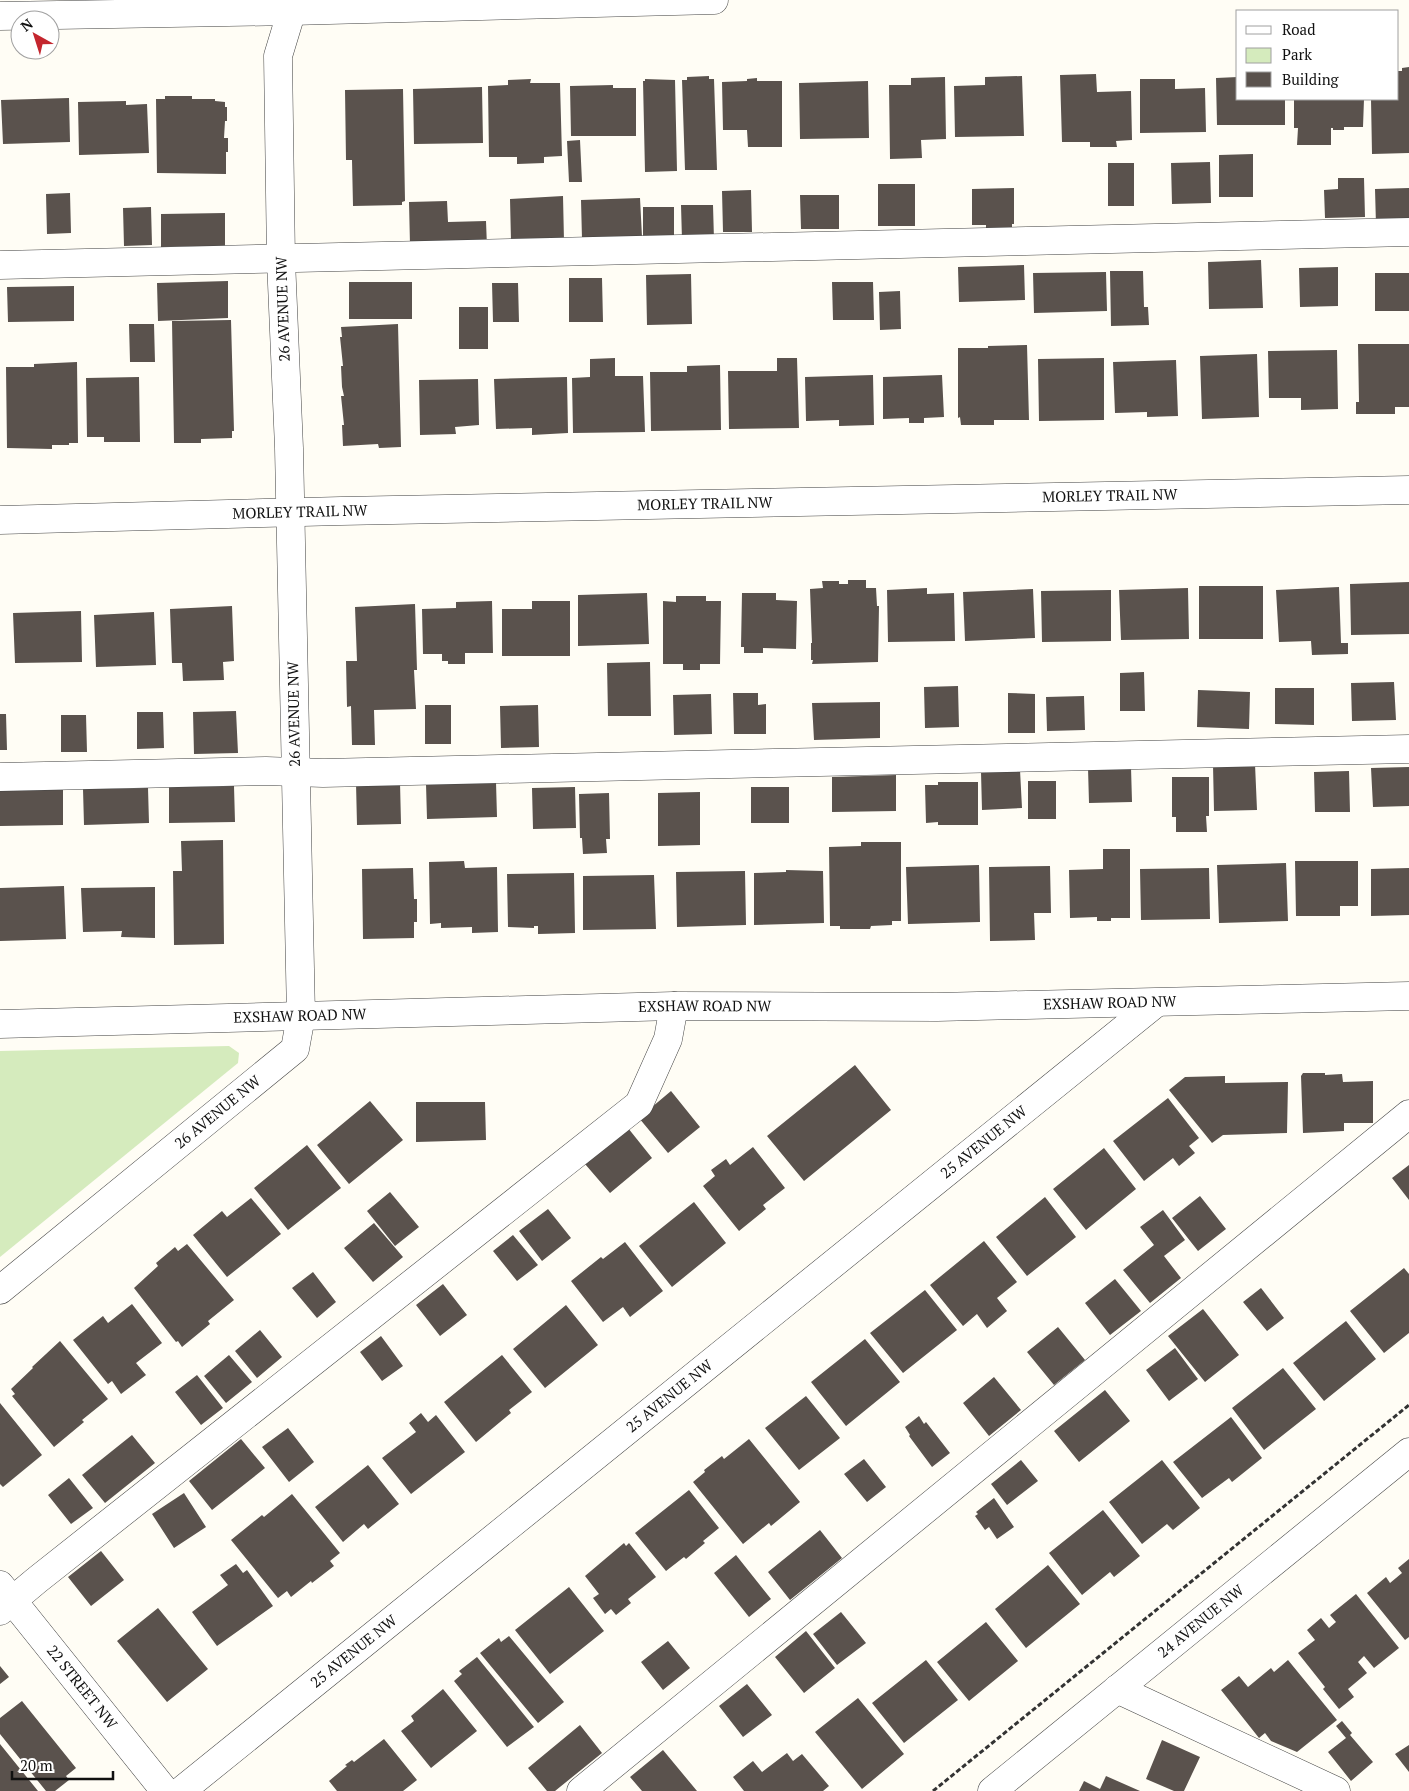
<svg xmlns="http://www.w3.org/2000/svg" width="1409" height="1791" viewBox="0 0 1409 1791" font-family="'PT Serif',serif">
	<rect width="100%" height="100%" fill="#fffdf5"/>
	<path fill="#d5ebbd" d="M229,1046L239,1053L238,1063L0,1257V1051Z"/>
	<path fill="#5a524d" d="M1409,67V153L1372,154L1371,99H1398V71H1402V68Z
		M1096,74L1097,92L1131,91L1132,140L1116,141L1117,147H1090V142H1062L1060,75Z
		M709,76V79H714L717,170H685L682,80H687V77Z
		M1022,76L1024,136L955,137L954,86L985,85V77Z
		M945,77L946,139L921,140L922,158L890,159L889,85H911V78Z
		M1238,77V99H1285V125H1217L1216,78Z
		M757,78V81H782V147H748L747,130H723L722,82L747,81V79Z
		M531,79L530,83H560L562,156L544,157V163L517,164V157H489L488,86L508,85V80Z
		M645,79L675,80L677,171L645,172L643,81H645Z
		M1140,79H1175V89L1205,88L1206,132L1140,133Z
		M868,81L869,138L800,139L799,83Z
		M613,85V88H636V136H571L570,86Z
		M482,87L483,143L414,144L413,89Z
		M403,89L405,201L402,202V205L353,206L352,160H346L345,90Z
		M165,96H192V99H215V101L225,102V107H227V121H225L224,138H228V152H226V174L157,173L156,99H165Z
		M69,98L70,142L3,144L1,100Z
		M1294,99H1364L1363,127H1344V130H1333V128H1331V145H1297L1298,128H1294Z
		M126,101V105L147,104L149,153L79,155L78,102Z
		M580,140L582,182H569L567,141Z
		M1253,154V197H1219V155Z
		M1210,162L1211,203L1172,204L1171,163Z
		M1108,163H1134V206H1108Z
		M1338,178H1364L1365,217L1325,218L1324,190L1338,189Z
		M878,184H915V226H878Z
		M1014,188V224H1012V230H986V225H972V189Z
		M1409,188V224L1376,225L1375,189Z
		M751,190L752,232H723L722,191Z
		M70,193L71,233L47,234L46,194Z
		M800,195H839V229H801Z
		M563,196L564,241H511L510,199Z
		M640,198L642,237L582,239L581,200Z
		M447,201L448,222L486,221L487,247L410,245L409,202Z
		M681,205H713L714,240H682Z
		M151,207L152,245L124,246L123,208Z
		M643,207H674V240H643Z
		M225,213V246L161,247V214Z
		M1261,260L1263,308L1209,309L1208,262Z
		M1024,265L1025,300L959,302L958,267Z
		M1338,267V306L1300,307L1299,268Z
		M1110,271H1143L1144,307H1148L1149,325L1111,326Z
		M1106,272L1107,311L1034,313L1033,273Z
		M1375,273H1409V311H1375Z
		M691,274L692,324L647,325L646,275Z
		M569,278H602L603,322H569Z
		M228,281V318L158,321L157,283Z
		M349,282H412V319H349Z
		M832,282H873L874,320H833Z
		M492,283H518L519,322H493Z
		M74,286V321L8,322L7,287Z
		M900,291L901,329L880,330L879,292Z
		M459,307H488V349H459Z
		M231,320L234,431H232V438L201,439V443H174L172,321Z
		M129,324H154L155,362H130Z
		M398,324L401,447L379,448L378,444L343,446L342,425H344L341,396H344L342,387L341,366H343L340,337H342L341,327Z
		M1358,344H1409V407H1395V414H1356V402H1359Z
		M1027,345L1029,420H994V425H961L960,417L958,418V348H988V346Z
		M1337,350L1338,409L1301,410V398H1269L1268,351Z
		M1257,354L1259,417L1202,419L1200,356Z
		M615,358V376H643L645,432L573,433L572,378L590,377V359Z
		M777,358H797L799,428L729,429L728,371H777Z
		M1104,358V420L1039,421L1038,359Z
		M1176,360L1178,416L1147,417V412L1115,413L1113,362Z
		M77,362L78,443H69V445H52V449L7,448L6,367H34V364Z
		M720,365L721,430L651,431L650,372H687V366Z
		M873,375L874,425L839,426V420L806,421L805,377Z
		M942,375L944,417L924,418V423H909V418L883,419V377Z
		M139,377L140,442H104V437H87L86,378Z
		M567,377L568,433L532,435V428L496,429L494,379Z
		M478,379L479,425L455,427L456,434L420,435L419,380Z
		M848,580H866V588H876L877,606H879L878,662L812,664L813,660H811V643H812L810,589L823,588L822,581H839V584H848Z
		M1409,582V634L1351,635L1350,584Z
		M1199,586H1263V639H1199Z
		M1339,587L1341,643H1348V654L1312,655L1311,641L1279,642L1276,590Z
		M927,588V594L954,593L955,641L888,642L887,590Z
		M1188,588L1189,639L1121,640L1119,590Z
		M1033,589L1035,638L965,641L963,592Z
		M1111,590V641L1042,642L1041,591Z
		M647,593L649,644L578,646V595Z
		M742,593H776V600L797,601L796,649L763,648V653H744V647H741Z
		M676,596H706V601H721L720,664H700V670H683V664H663V601L676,602Z
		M492,601L493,653H465V664H448V661H442V654H423L422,609L456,608V602Z
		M532,601H570V656H502V609H532Z
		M415,604L417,670H414L416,709L374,710L375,745H352L351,706L347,707L346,661H357L355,607Z
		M232,606L234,661L223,662L224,680L183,681L182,663H172L170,609Z
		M81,611L82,662L15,663L13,613Z
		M154,612L156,665L96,667L94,615Z
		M650,662L651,716H608L607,663Z
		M1144,672L1145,711H1120V673Z
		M1394,682L1396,720L1352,721L1351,683Z
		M958,686L959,727L925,728L924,687Z
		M1275,688H1314V725L1275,724Z
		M1198,690L1250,692L1249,729L1197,727Z
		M733,693H758V705L766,704V734H734Z
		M1008,693L1035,694V733H1008Z
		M711,694L712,734L674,735L673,695Z
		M1084,696L1085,730L1047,731L1046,697Z
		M880,702V738L814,740L812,703Z
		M425,705H451V744H425Z
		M538,705L539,747L501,748L500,706Z
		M236,711L238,753L194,754L193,712Z
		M137,712H163L164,748L137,749Z
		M0,714H6L7,750H0Z
		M61,715H86L87,752H61Z
		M1255,764L1257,810L1214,811L1213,765Z
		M1131,767L1132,802L1089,803L1088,768Z
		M1409,767V806L1373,807L1371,768Z
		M1020,770L1022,808L982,810L981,772Z
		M1349,771L1350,812H1315L1314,772Z
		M896,775V811L832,812V777Z
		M1172,777H1209V816H1206L1207,832H1176V817H1172Z
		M1028,781H1056V819H1028Z
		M400,782L401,824L357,825L356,783Z
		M496,782L497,817L427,819L426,784Z
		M938,782H978V825H938V822L926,823L925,785H938Z
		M234,786L235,822L169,823V787Z
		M575,787L576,828L533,829L532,788Z
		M751,787H789V823H751Z
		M148,788L149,823L84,825L83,789Z
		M63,789V825L0,826V790Z
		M700,792V845L658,846V793Z
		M609,793L610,839H606L607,853L583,854L582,838H580L579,794Z
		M223,840L224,944L174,945L173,871H182L181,841Z
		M861,842H901V921H892V925L871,926L870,929H840V926H830L829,847L861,846Z
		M1103,849H1130V918H1111V921H1097V917L1070,918L1069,870L1103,869Z
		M464,861L465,868L497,867L498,932L472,933V927L441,928V923L430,924L429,862Z
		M1295,861H1358V906H1340V916H1296Z
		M1286,863L1288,921L1219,923L1217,865Z
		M979,865L980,922L908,924L906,867Z
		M1050,866L1051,913H1034L1035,940L990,941L989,867Z
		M413,868L414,899H417V922H414V938L363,939L362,869Z
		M1209,868L1210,919L1141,920L1140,869Z
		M1409,868V915L1371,916V869Z
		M786,870L823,871L824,923L754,925V873L786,872Z
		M745,871L746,925L677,927L676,872Z
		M574,873L575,933L538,934V926H534V928L508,927L507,874Z
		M654,875L656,929L583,930V876Z
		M64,886L66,939L0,941V888Z
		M155,887V938L121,937L122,931L83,932L81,888Z
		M855,1065L891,1110L804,1181L767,1136Z
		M1303,1073H1325V1075L1342,1074L1343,1082L1373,1081V1123H1344V1131L1303,1133L1301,1076Z
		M1225,1076V1083L1288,1082L1287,1133L1223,1135L1212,1143L1169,1090L1185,1077Z
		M671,1091L700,1127L668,1153L639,1118Z
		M1168,1098L1199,1138L1189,1146L1195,1153L1179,1166L1173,1158L1144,1181L1113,1141Z
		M370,1101L403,1140L349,1184L317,1145Z
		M416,1102H485L486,1140L416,1142Z
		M628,1128L652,1158L610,1193L585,1164Z
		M307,1145L341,1188L288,1230L254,1188Z
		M753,1147L785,1188L763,1205L766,1209L739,1231L703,1186L715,1176L711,1170L726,1159L730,1165Z
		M1104,1148L1136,1189L1086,1230L1053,1189Z
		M1409,1165V1200L1392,1178Z
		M390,1192L419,1227L395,1246L367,1211Z
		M1200,1196L1226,1229L1198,1251L1172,1218Z
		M1045,1197L1076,1237L1027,1276L996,1237Z
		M251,1198L281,1234L227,1277L193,1235L222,1211L227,1217Z
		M694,1202L726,1243L672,1287L639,1246Z
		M548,1209L571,1238L542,1261L519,1231Z
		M1163,1210L1185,1240L1164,1256L1181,1278L1150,1303L1123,1270L1154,1245L1140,1227Z
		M374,1223L403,1257L373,1282L344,1248Z
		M513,1235L538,1265L517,1281L493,1251Z
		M984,1241L1017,1282L997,1298L1007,1311L987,1328L977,1314L963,1326L930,1285Z
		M625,1242L663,1291L630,1317L623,1307L603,1322L571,1281L601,1257L603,1259Z
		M187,1244L234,1300L208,1321L210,1324L182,1347L178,1341L176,1342L134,1288L158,1266L156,1263L175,1247L178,1251Z
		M1404,1268L1409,1274V1333L1384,1353L1350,1311Z
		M313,1272L336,1302L317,1318L292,1288Z
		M1115,1279L1141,1311L1110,1335L1085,1303Z
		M443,1284L467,1315L440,1336L416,1305Z
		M1261,1288L1284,1318L1267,1331L1243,1302Z
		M925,1290L957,1330L903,1373L870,1333Z
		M132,1304L162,1343L136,1363L146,1375L121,1394L112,1381L108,1384L73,1340L103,1316L108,1323Z
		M566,1305L598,1345L545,1388L513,1349Z
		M1203,1309L1239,1355L1205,1382L1168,1336Z
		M1346,1321L1376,1359L1324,1401L1293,1363Z
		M1058,1327L1085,1360L1054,1385L1027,1352Z
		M260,1330L282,1357L257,1378L235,1351Z
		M381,1336L403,1366L382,1381L360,1352Z
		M865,1339L900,1382L846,1426L811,1382Z
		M60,1341L108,1399L82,1420L84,1422L54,1447L12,1396L15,1394L11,1389L33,1368L32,1367Z
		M1175,1348L1198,1379L1169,1401L1146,1370Z
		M229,1355L252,1382L226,1403L204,1376Z
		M502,1355L532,1392L509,1410L511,1413L476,1442L444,1402Z
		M1283,1368L1316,1409L1264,1450L1232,1408Z
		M197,1375L223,1408L201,1425L175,1392Z
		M994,1377L1021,1410L989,1436L963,1403Z
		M1105,1390L1130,1421L1079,1462L1054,1431Z
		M806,1396L840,1438L799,1470L765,1428Z
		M0,1403L42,1455L3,1487L0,1484Z
		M421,1413L428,1422L436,1415L465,1452L411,1494L382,1458L416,1432L409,1423Z
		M919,1416L924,1424L926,1422L950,1453L932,1467L909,1436L910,1435L905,1427Z
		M1231,1417L1262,1458L1232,1482L1229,1478L1202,1498L1173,1462Z
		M288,1428L314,1462L289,1482L262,1447Z
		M132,1435L155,1463L105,1503L82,1475Z
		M241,1439L265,1468L212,1510L189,1481Z
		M749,1439L800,1502L771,1526L769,1523L743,1544L693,1482L705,1472L704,1470L722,1456L724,1459Z
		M864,1459L886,1487L867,1502L844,1474Z
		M1021,1460L1038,1481L1007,1505L991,1484Z
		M1162,1460L1200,1508L1173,1530L1167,1524L1142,1544L1109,1502Z
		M368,1465L399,1504L368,1529L364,1524L343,1542L315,1507Z
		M69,1478L93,1508L71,1524L48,1495Z
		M689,1490L719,1528L703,1541L705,1543L686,1559L684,1557L666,1571L635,1533Z
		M184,1493L206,1527L174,1548L152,1514Z
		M292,1494L340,1553L330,1561L334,1566L312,1583L311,1581L291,1597L287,1591L278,1598L231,1540L262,1515L264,1517Z
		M994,1498L1014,1527L997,1539L989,1527L985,1530L975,1516L978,1514L976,1512Z
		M1103,1510L1140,1556L1114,1577L1110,1572L1082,1595L1049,1553Z
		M820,1530L842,1558L790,1600L768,1572Z
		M624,1543L626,1546L629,1543L656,1577L628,1599L631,1603L616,1615L611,1609L605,1614L593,1598L599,1594L585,1576Z
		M101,1551L124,1580L91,1606L68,1577Z
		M736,1555L771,1599L749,1617L714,1573Z
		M1409,1559V1637L1405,1640L1367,1593L1386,1577L1390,1583L1402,1573L1398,1568Z
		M236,1564L243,1573L247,1570L273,1606L217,1646L192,1612L228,1585L220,1575Z
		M1048,1565L1080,1604L1026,1648L995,1609Z
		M569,1587L604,1631L550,1674L515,1630Z
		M1356,1594L1399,1648L1374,1668L1364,1656L1358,1662L1367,1673L1348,1689L1354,1697L1339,1709L1323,1689L1325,1687L1298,1653L1315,1640L1307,1630L1321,1618L1329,1628L1336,1622L1330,1615Z
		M158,1608L208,1669L167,1702L117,1641Z
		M841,1612L866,1643L837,1665L813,1634Z
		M986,1622L1018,1661L969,1701L937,1662Z
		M806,1631L835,1668L804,1693L775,1657Z
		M509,1636L564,1702L538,1723L480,1653L499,1638L501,1642Z
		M668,1641L690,1668L663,1690L641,1662Z
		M477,1657L534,1727L507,1747L454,1681L462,1674L459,1671Z
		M926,1660L958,1700L904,1743L872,1703Z
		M1288,1660L1337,1720L1297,1752L1271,1741L1265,1733L1259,1738L1221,1690L1239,1676L1248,1687L1271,1668L1274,1672Z
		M0,1666L9,1677L0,1684Z
		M747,1684L772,1715L743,1737L719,1706Z
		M443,1689L477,1731L431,1768L401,1731L414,1721L411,1716Z
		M858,1698L904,1754L862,1789L815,1732Z
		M22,1701L76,1768L66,1776L69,1780L55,1791H46L0,1734V1718Z
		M1342,1721L1352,1733L1350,1735L1373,1762L1351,1781L1328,1752L1346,1738L1336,1726Z
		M580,1725L602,1753L555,1791H547L528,1768Z
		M384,1739L417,1780L403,1791H337L329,1781L347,1766L345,1765L352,1760L354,1762Z
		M1162,1740L1200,1757L1184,1791H1174L1146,1779Z
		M0,1744L38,1791H0Z
		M1409,1745V1772L1395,1754Z
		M663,1750L697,1791H642L630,1777Z
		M787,1753L793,1761L802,1754L829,1786L823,1791H744L733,1777L753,1761L762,1772Z
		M1106,1776L1140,1791H1079L1084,1781L1100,1789Z"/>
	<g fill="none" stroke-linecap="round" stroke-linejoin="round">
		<defs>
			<g id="minor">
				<path d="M0,16L291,11L714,0"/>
				<path d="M0,265L1409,232"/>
				<path id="s1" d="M0,520L341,511L1409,490"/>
				<path d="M0,777L266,771L323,773L1409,749"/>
				<path id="s2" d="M0,1024L674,1006L937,1007L1409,996"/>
				<path id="s3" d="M0,1290L295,1049L301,1016L300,969L289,448L281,260L278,56L295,0"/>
				<path id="s4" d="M0,1585L165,1791"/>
				<path d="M0,1611L37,1580L639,1104L668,1039L674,1006"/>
				<path d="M1117,1689L1336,1791"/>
				<path id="s5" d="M181,1791L1156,1003"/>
				<path d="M581,1791L1409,1114"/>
				<path id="s6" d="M992,1791L1409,1452"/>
			</g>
		</defs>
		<use href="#minor" stroke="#444" stroke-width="29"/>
		<path stroke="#333" stroke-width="3" stroke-dasharray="5 2.5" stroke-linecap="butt" d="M933,1791L1409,1405"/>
		<use href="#minor" stroke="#fff" stroke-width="28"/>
	</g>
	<g text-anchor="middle" stroke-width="5" stroke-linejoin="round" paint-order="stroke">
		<g font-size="15" fill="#111" stroke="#fff">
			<text transform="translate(283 309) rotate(-92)" y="5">26 AVENUE NW</text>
			<text dy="5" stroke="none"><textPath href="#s1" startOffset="1110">MORLEY TRAIL NW</textPath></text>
			<text dy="5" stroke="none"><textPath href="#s1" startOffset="705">MORLEY TRAIL NW</textPath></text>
			<text dy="5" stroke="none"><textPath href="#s1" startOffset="300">MORLEY TRAIL NW</textPath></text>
			<text transform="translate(294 714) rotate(-91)" y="5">26 AVENUE NW</text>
			<text dy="5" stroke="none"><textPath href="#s2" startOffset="1110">EXSHAW ROAD NW</textPath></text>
			<text dy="5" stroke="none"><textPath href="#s2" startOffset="705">EXSHAW ROAD NW</textPath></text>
			<text dy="5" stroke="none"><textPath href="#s2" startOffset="300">EXSHAW ROAD NW</textPath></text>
			<text dy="5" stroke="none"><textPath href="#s3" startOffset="281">26 AVENUE NW</textPath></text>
			<text dy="5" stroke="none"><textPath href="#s5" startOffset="1032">25 AVENUE NW</textPath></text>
			<text dy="5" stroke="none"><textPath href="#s5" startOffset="628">25 AVENUE NW</textPath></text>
			<text dy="5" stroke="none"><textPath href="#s6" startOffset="269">24 AVENUE NW</textPath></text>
			<text dy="5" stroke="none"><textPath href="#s5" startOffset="222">25 AVENUE NW</textPath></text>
			<text dy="5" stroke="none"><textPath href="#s4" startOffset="131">22 STREET NW</textPath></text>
		</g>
	</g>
	<rect x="1236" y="10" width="162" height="90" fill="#ffffff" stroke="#a0a0a0"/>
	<rect x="1246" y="26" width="25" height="8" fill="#ffffff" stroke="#a0a0a0"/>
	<text x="1282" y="35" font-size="15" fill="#111111">Road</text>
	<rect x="1246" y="48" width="25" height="15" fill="#d5ebbd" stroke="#a0a0a0"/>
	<text x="1282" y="60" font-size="15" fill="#111111">Park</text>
	<rect x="1246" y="72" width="25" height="15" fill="#5a524d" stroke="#a0a0a0"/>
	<text x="1282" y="85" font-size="15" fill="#111111">Building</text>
	<g transform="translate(35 35) rotate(321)"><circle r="24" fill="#ffffff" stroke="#a0a0a0"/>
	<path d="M0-4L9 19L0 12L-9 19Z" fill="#c4262e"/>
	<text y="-8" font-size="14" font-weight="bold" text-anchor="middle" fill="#111111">N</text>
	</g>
	<path d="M12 1771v8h101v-8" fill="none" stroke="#111111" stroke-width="2.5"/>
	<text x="20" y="1771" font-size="15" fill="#111111" stroke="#ffffff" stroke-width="4" paint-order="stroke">20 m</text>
</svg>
